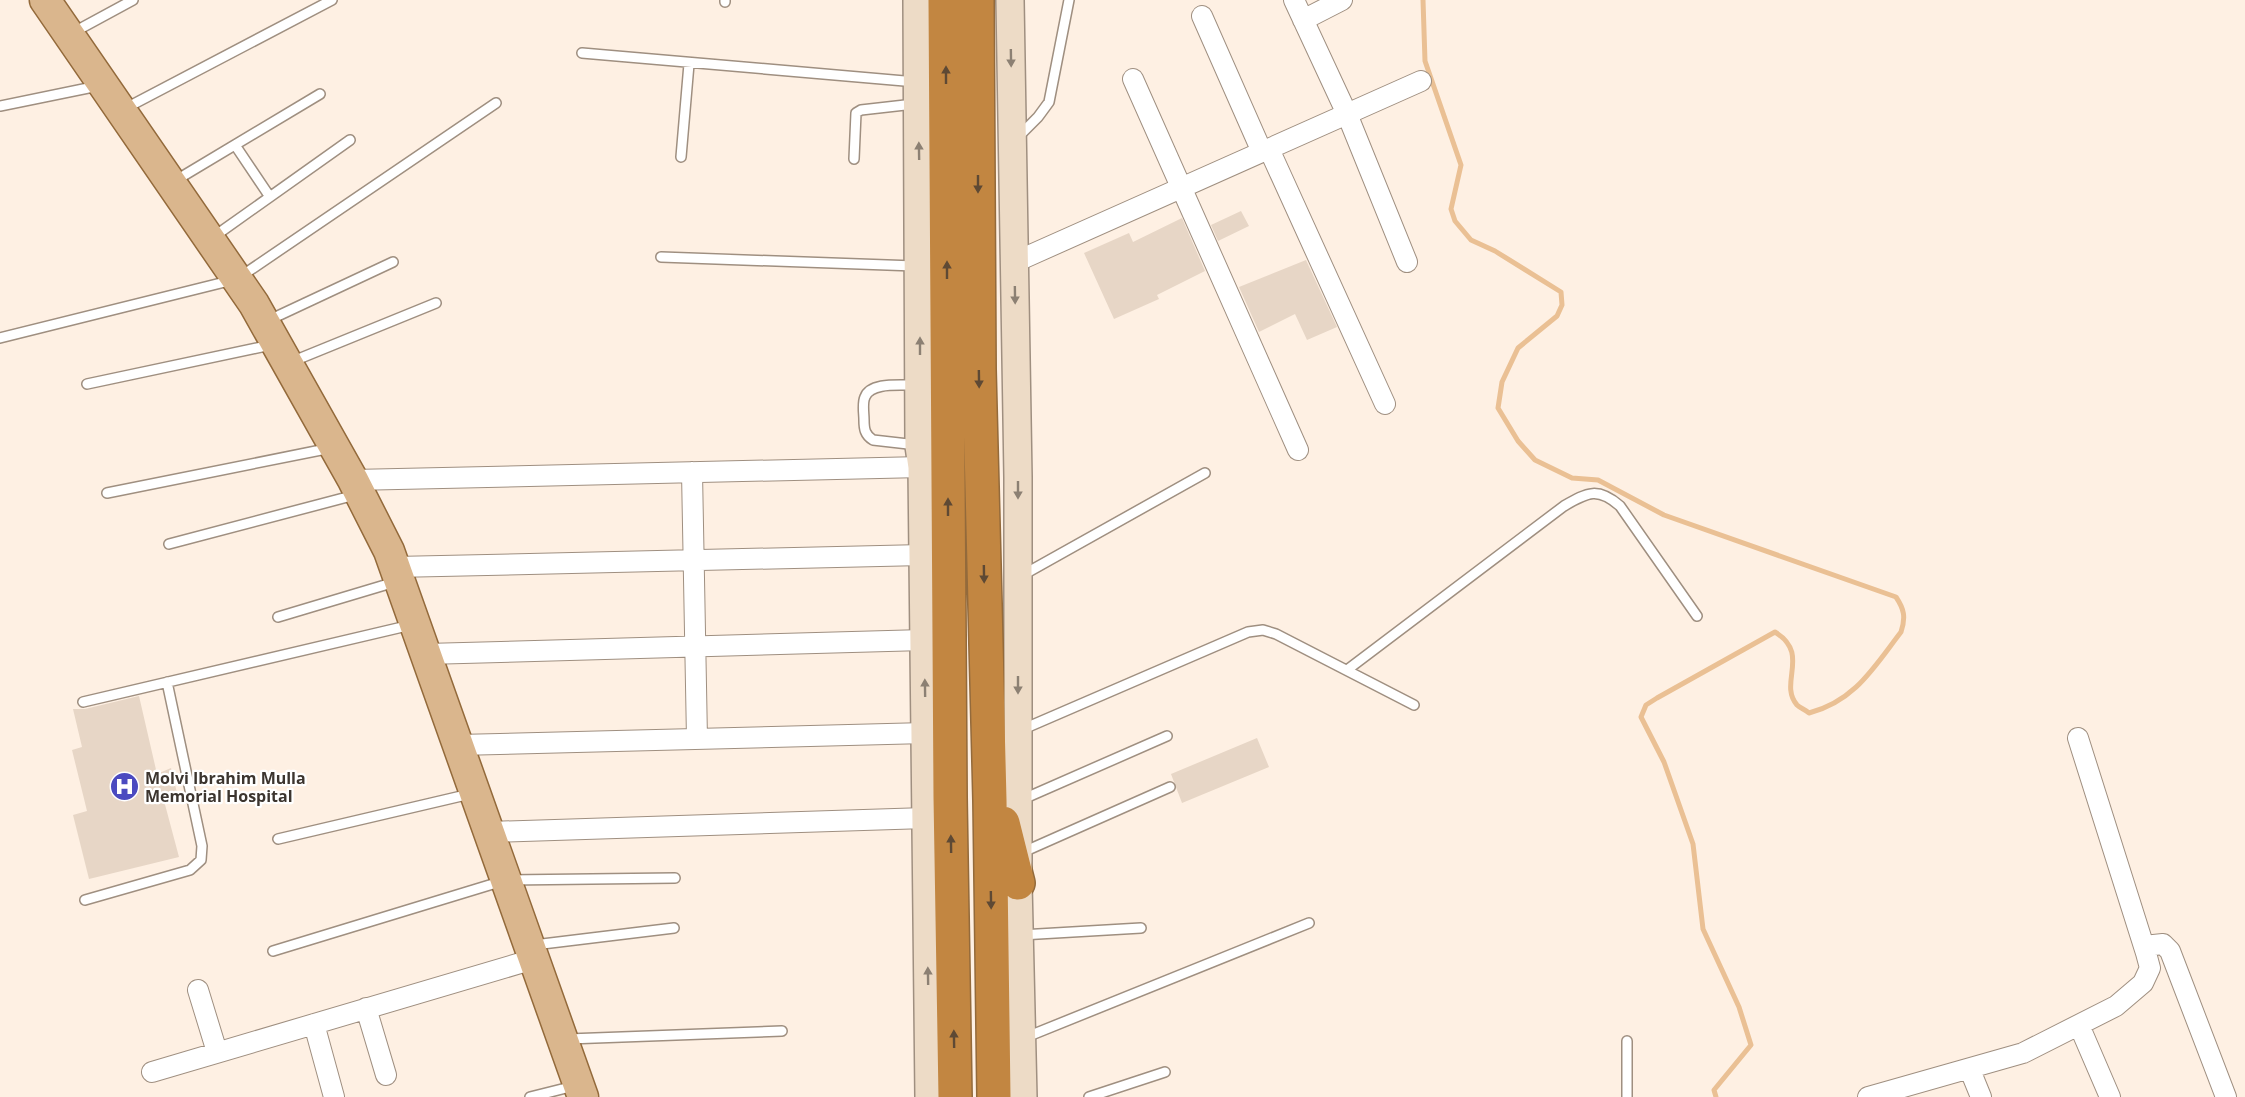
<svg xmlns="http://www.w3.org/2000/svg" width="2245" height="1097" viewBox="0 0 2245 1097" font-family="'Open Sans',sans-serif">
	<rect width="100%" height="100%" fill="#fef0e3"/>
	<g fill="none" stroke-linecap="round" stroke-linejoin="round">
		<path stroke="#eac094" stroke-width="5" d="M1423,0L1425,61L1461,165L1451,209L1455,221L1471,240L1495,251L1561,292L1562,305L1557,316L1518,348L1502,382L1498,408L1518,441L1535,460L1572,478L1598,480L1664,515L1896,597C1904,609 1906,617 1901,632C1874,667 1855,701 1809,713C1806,710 1800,708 1797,705C1778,683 1811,654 1775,632L1657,698L1646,705L1641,717L1664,762L1693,844L1703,929L1739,1007L1751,1045L1714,1090L1716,1097"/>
	</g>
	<path fill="#e7d6c6" d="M1241,211L1249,226L1218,241L1211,225Z
		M1182,218L1205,271L1157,295L1159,299L1114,319L1084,253L1129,233L1133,242Z
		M1306,260L1337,327L1307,340L1295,314L1259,332L1239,287Z
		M139,696L157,774L171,768L177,793L163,797L179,857L89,879L73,815L87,811L72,750L82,747L73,709H85Z
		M1257,738L1269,767L1182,803L1171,774Z"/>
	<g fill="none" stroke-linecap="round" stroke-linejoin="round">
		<defs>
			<path id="lane" d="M725,2V0
				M74,32L133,0
				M582,53L916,82
				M0,106L98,86
				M126,108L332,0
				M1018,137L1038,117L1049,102L1069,0
				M235,145L270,197
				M681,157L689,64
				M854,159L856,113L861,110L914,104
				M173,182L320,94
				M212,238L350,140
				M661,257L915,266
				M267,321L393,262
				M0,338L237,279L496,103
				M291,362L436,303
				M87,384L271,345
				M917,445L873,440C865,435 864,429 864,420C864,413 862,403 865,397C871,381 903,386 917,385
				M107,493L331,448
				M169,544L355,495
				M1021,576L1205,473
				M278,617L395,582
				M1347,670L1564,506C1588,492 1598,487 1620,506L1697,616
				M83,702L411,625
				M1021,730L1248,632L1263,630L1276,634L1414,705
				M1021,800L1167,736
				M278,839L470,794
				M1021,853L1170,787
				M85,900L190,870L201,860L202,846L167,682
				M1021,935L1141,928
				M534,945L674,928
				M273,951L506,880L675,878
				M1024,1038L1309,923
				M568,1039L782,1031
				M530,1097L574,1086
				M1089,1097L1165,1072
				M1627,1097V1041"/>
			<path id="street" d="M1294,0L1347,114L1407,262
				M1202,16L1262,152
				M1303,20L1342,0
				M1133,79L1298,450
				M1269,149L1385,404
				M1015,262L1421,81
				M692,472L697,739
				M353,480L922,467
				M395,567L923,555
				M426,654L924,640
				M458,745L926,733
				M489,832L926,818
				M2144,946L2163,944L2170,951L2226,1097
				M198,990L217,1052
				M366,1008L386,1075
				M314,1024L334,1097
				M2079,1025L2110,1097
				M1970,1070L1981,1097
				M152,1072L534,959
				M1868,1097L2023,1053L2116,1006L2143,983L2150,968L2146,953L2078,738"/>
			<path id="secondary" d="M917,0L919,446L922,467L929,1097
				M1010,0L1018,477V883L1023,1097"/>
			<path id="primary" d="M45,0L254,304L353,480L389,551L583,1097"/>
			<path id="highway" d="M945,0L950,797L955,1097
				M977,0L979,369L990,800L994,1097
				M1003,823L1018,883"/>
		</defs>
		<use href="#lane" stroke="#9f8f80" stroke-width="12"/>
		<use href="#street" stroke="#9f8f80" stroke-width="22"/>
		<use href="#secondary" stroke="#9f8f80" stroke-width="30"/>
		<use href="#primary" stroke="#936a3b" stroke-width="33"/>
		<use href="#highway" stroke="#936a3b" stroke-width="36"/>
		<use href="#lane" stroke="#fff" stroke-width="9"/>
		<use href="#street" stroke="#fff" stroke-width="20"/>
		<use href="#secondary" stroke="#eddbc6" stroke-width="27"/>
		<use href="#primary" stroke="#dab68d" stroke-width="30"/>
		<use href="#highway" stroke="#c28641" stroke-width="33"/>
	</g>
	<defs><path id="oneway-solid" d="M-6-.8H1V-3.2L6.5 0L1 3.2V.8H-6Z" transform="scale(1.5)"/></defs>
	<g fill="#8c8073">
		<use href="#oneway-solid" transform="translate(1011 58) rotate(89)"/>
		<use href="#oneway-solid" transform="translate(919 151) rotate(-91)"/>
		<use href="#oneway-solid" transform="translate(1015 295) rotate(89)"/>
		<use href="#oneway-solid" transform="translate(920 346) rotate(-90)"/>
		<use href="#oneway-solid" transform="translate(1018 490) rotate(90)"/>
		<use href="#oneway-solid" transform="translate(1018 685) rotate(90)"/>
		<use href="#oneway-solid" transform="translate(925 688) rotate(-91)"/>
		<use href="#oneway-solid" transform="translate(928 976) rotate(-91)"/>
	</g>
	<g fill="#5e4934">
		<use href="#oneway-solid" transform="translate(946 75) rotate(-90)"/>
		<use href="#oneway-solid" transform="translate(978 184) rotate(90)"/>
		<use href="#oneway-solid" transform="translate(947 270) rotate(-90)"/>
		<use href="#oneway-solid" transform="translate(979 379) rotate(89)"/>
		<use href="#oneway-solid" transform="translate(948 507) rotate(-90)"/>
		<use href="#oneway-solid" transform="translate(984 574) rotate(89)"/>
		<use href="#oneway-solid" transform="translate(951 844) rotate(-91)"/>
		<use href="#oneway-solid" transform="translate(991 900) rotate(89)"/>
		<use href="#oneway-solid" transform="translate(954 1039) rotate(-91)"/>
	</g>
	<defs>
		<symbol id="hospital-disc" viewBox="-11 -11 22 22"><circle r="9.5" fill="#4b4ac0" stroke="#fff"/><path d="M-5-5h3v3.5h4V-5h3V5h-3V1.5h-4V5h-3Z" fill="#fff"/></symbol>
	</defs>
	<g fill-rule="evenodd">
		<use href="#hospital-disc" x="108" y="770" width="33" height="33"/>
	</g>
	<g text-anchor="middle" stroke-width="4.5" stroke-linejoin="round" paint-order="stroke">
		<g font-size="16" font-weight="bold" fill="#3c352f" stroke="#fff" text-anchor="start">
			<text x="145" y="784">Molvi Ibrahim Mulla<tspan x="145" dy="18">Memorial Hospital</tspan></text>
		</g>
	</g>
</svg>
